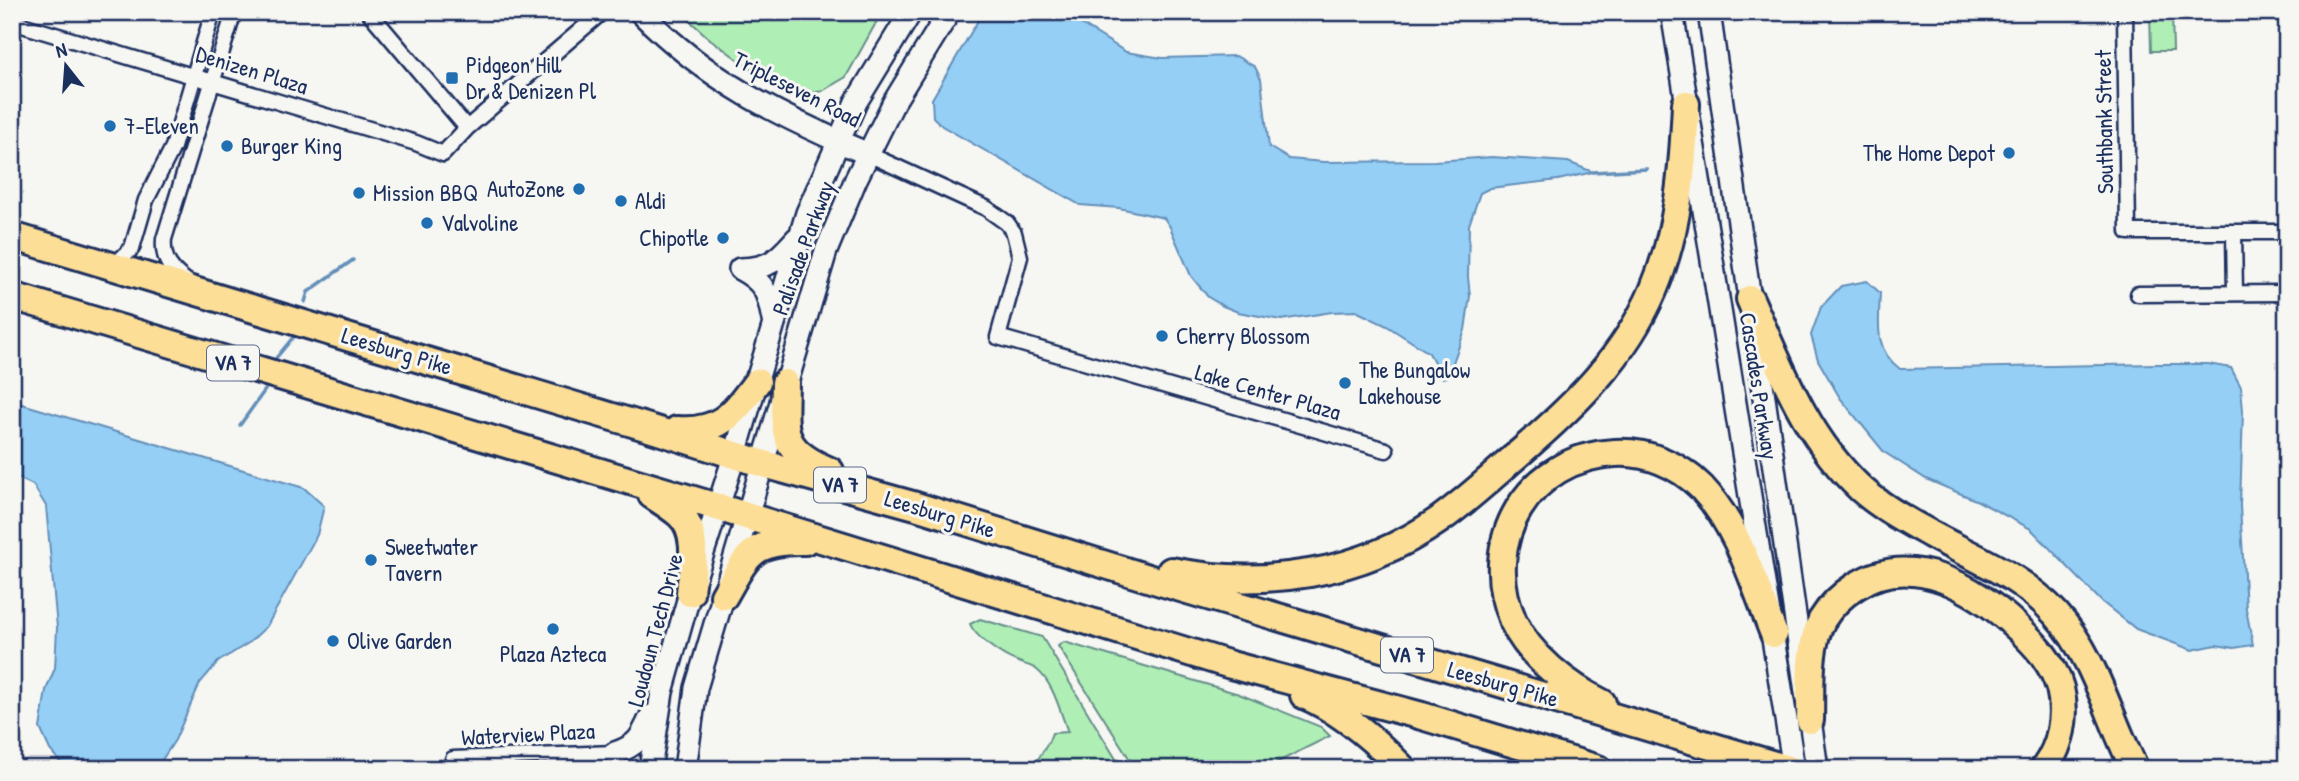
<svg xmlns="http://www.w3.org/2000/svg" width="2299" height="781" viewBox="0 0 2299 781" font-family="'Patrick Hand',sans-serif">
	<rect width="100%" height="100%" fill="#f6f6f2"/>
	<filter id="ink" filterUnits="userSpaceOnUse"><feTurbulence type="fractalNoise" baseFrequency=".0143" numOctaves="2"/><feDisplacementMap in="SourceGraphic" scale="14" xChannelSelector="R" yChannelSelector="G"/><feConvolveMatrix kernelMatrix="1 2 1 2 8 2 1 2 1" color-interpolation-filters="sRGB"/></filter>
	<g filter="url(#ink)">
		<path fill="#afeeb5" stroke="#658e8a" stroke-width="2" d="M680,12H882L846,77L822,91L802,95L791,92L751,69L710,39Z
			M2150,12H2172L2173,51H2151Z
			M980,619L1042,637L1122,769H1032L1048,743L1052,733L1068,732C1060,712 1054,683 1036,669C1030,665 1022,664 1016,661C1002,656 975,637 970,624Z
			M1064,642L1239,694L1321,727L1330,736L1264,769H1136L1058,646Z"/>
		<path fill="#95cff5" stroke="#648fb9" stroke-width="2" d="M983,12H1062L1126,52L1162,58L1236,56L1255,67L1261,79L1269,147L1289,159L1324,162L1435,161L1492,157L1568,162L1593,172L1558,180L1490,188L1480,193L1469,225L1468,277L1470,296L1465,330L1448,376L1443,378L1429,353L1387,326L1356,311L1332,312L1281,320L1238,312L1223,306L1208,297L1191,276L1170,227L1164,218L1119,208L1080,205L942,126L933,117L932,99Z
			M1867,281L1880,293C1879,322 1873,349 1900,369L2158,364H2208L2231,368L2241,387L2243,411L2240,506L2246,609L2253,645L2234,648L2216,645L2192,650L2136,629L2102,602L2031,529L1978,501L1926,479L1884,452L1840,398L1818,360L1811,335L1821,307L1841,286Z
			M12,401L304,488L324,506L317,535L267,626L250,642L218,662L200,683L175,740L156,769H66L50,750L40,728L46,690L55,668L57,628L46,506L33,485L12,475Z"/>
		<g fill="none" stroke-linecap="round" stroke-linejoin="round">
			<path stroke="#648fb9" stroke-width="3.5" d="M848,12L851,14
				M544,14L545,12
				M1593,172L1647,169
				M305,302L308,292L353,260
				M276,358L295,335
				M240,425L265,390"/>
			<defs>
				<path id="street" d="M369,12L467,128L602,12
					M2125,12L2128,232H2287
					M12,22L416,143L443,154L467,128
					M868,154L986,208L1007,223L1014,233L1020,257L998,337L1386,450
					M2234,232L2235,293
					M110,262L119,261L132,248L146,200L173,147L213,12
					M189,283C172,271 162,261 164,239L234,12
					M2138,294L2287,293
					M451,769L453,759L615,753"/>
				<path id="secondary" d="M640,12C709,82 779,116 868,154
					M1672,12L1794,769
					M1709,12L1817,769
					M740,269C771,268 777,260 797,238
					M740,269C765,282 768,293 773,320
					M615,753C638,745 641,738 651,716
					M650,769L662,692L690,593L735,454L807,213L856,102L911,12
					M685,769L696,688L826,251L856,179L894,102L949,12"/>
				<path id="highway" d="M12,236L649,428L764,464L916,506L1164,583L1788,769
					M12,296L717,507L1231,665L1422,716L1598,769
					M1750,299C1780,367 1805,437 1861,489C1881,507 1909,522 1932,535C1976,559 2022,576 2056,614C2096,658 2108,717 2135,769
					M785,383C784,433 779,450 830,471
					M677,430C720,433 733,414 757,382
					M652,495C661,501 671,507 679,514C700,532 692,568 690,593
					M1171,571C1263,589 1361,575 1439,520C1469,499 1496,473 1524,449C1577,403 1625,356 1653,291C1679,230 1683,169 1686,104
					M724,596C748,554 752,540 805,541
					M1304,695C1342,711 1374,739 1403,769
					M1602,703C1568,686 1529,656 1513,621C1478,542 1529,457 1615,453C1647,451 1679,465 1701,487C1739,527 1754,584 1774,634
					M1810,720C1811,689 1807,648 1822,620C1830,607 1843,594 1856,586C1911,550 1976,588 2018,628C2036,645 2053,663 2060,688C2067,716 2061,746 2044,769"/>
			</defs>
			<use href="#street" stroke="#1b2f5e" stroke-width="19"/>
			<use href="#secondary" stroke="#1b2f5e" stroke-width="26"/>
			<use href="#highway" stroke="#1b2f5e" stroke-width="32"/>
			<use href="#street" stroke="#f6f6f2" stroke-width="14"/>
			<use href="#secondary" stroke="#f6f6f2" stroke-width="21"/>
			<use href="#highway" stroke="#fcde96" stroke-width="26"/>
		</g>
	</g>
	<g fill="#1f6fb2" stroke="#f6f6f2" stroke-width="2.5">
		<rect x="445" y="71" width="14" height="14" rx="3.5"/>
		<circle cx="110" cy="126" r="7"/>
		<circle cx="227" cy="146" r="7"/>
		<circle cx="2009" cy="153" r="7"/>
		<circle cx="579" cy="189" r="7"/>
		<circle cx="359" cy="193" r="7"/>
		<circle cx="621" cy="201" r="7"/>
		<circle cx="427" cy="223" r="7"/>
		<circle cx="723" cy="238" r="7"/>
		<circle cx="1162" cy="336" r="7"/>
		<circle cx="1345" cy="383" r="7"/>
		<circle cx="371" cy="560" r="7"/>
		<circle cx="553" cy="629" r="7"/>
		<circle cx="333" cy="641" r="7"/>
	</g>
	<g text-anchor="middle" stroke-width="6" stroke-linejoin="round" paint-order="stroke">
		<g fill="#f6f6f2" stroke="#5d6b8a" stroke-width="2">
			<rect x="207" y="345.5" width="52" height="35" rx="5"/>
			<rect x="814" y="467.5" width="52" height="35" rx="5"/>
			<rect x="1381" y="637.5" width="52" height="35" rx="5"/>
		</g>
		<g font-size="21" font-weight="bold" fill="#1b2f5e">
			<text x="233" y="370">VA 7</text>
			<text x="840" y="492">VA 7</text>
			<text x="1407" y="662">VA 7</text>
		</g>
		<g font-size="23" fill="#1b2f5e" stroke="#f6f6f2" text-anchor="start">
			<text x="466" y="73">Pidgeon Hill<tspan x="466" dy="26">Dr &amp; Denizen Pl</tspan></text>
			<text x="124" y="134">7-Eleven</text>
			<text x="241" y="154">Burger King</text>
			<text x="1995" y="161" text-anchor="end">The Home Depot</text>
			<text x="565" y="197" text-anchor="end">AutoZone</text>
			<text x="373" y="201">Mission BBQ</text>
			<text x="635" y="209">Aldi</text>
			<text x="441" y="231">Valvoline</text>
			<text x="709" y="246" text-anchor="end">Chipotle</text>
			<text x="1176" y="344">Cherry Blossom</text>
			<text x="1359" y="378">The Bungalow<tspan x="1359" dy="26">Lakehouse</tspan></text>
			<text x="385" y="555">Sweetwater<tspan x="385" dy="26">Tavern</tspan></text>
			<text x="347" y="649">Olive Garden</text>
			<text x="553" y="662" text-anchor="middle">Plaza Azteca</text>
		</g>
		<g font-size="23" fill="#1b2f5e" stroke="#f6f6f2">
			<text transform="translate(252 70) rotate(17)" y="8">Denizen Plaza</text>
			<text transform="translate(797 89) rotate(27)" y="8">Tripleseven Road</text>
			<text transform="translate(2104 122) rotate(-91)" y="8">Southbank Street</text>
			<text transform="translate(803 248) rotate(-70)" y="8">Palisade Parkway</text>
			<text transform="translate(397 351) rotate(17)" y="8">Leesburg Pike</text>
			<text transform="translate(1759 386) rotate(81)" y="8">Cascades Parkway</text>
			<text transform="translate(1268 392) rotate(16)" y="8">Lake Center Plaza</text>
			<text transform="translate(940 514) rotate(17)" y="8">Leesburg Pike</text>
			<text transform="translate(655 630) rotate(-75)" y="8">Loudoun Tech Drive</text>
			<text transform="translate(1503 684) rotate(16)" y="8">Leesburg Pike</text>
			<text transform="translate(528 734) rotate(-3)" y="8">Waterview Plaza</text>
		</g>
	</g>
	<rect width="2299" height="781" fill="none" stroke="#f6f6f2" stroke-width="42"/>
	<rect x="21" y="21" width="2257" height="739" fill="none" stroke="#1b2f5e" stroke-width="2.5" filter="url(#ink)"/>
	<g transform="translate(66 66) rotate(343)" stroke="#f6f6f2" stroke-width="5" paint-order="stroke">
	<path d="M0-5L12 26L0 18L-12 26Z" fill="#1b2f5e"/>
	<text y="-10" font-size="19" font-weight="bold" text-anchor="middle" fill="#1b2f5e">N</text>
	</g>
</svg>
